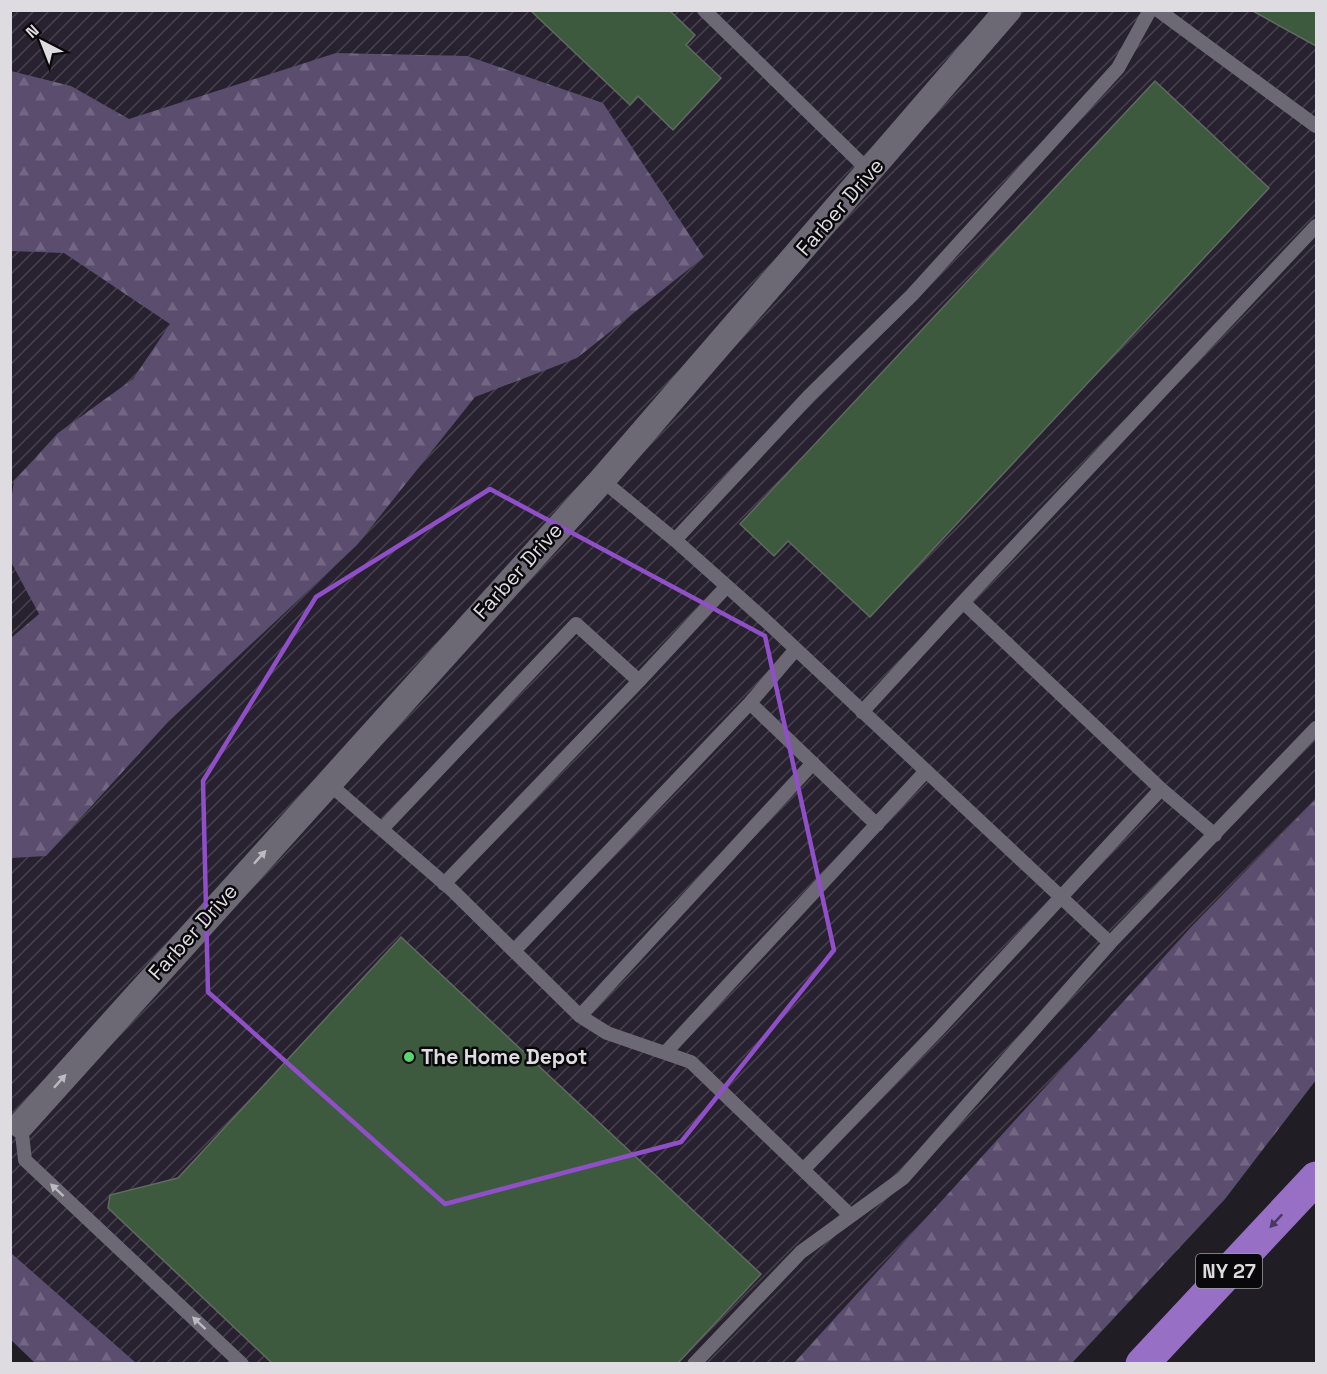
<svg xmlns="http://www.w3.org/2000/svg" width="1327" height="1374" viewBox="0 0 1327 1374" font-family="'Space Grotesk',sans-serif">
	<defs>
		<pattern id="industrial-furrows" width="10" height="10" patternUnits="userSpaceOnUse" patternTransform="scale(1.5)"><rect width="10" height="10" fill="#282230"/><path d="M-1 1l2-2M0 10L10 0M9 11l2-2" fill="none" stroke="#47424e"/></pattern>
		<pattern id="forest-firs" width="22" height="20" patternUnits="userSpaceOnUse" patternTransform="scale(1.5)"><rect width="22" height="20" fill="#5b4d6e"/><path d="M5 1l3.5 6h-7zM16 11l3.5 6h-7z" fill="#726682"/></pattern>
	</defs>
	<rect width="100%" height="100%" fill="#201d25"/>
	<path fill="url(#industrial-furrows)" d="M11,11H1316V861L834,1363H108L11,1277Z"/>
	<path fill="url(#forest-firs)" d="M336,53L467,56L603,103L704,257L577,358L475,397L357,545L168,722L46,856L11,858V638L39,614L11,562L10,508L14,481L58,433L133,379L170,324L64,253L11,251V71L71,86L129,119Z
		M1316,799V1080L1225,1199L1072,1363H794L1193,925Z
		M10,1253H11L136,1363H35L11,1340Z"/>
	<path fill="#3d5a3f" stroke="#616a62" stroke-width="1.5" d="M530,10H669L695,35L686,45L721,78L673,130L638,96L630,105Z
		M1251,10H1316V46Z
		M1155,81L1269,188L870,617L788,541L774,556L740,524Z
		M401,937L761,1274L677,1364H273L108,1208L110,1195L178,1178Z"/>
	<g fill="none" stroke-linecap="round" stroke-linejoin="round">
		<path stroke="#6d6974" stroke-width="14" d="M704,10L870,172
			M1158,10L1316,126
			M602,480L675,540L809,396L912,295L1118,68L1150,10
			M675,540L766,621L1110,943
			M963,602L1316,226
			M750,703L877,825
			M862,712L963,602L1161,789
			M327,782L452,890L580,1016L607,1033L691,1062L851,1216
			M382,829L576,624L639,681L727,586
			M444,884L639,681
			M514,951L750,703L796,649
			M580,1016L813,763
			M666,1052L925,772
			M21,1125L25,1160L242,1364
			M804,1169L938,1030L1161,789L1215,835
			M694,1364L801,1252L903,1178L1110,943L1316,728"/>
		<path stroke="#6d6974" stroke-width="27" d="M21,1125L602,480L1008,10"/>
		<path stroke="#9770c6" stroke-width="33" d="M1142,1364L1316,1178"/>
	</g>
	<defs><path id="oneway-solid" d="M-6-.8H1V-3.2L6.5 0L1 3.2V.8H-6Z" transform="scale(1.5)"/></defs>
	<g fill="#bcb9c0">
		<use href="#oneway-solid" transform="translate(260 857) rotate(-48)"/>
		<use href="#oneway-solid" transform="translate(60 1081) rotate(-48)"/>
		<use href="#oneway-solid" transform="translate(57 1190) rotate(-137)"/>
		<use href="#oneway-solid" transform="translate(199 1323) rotate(-137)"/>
	</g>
	<use fill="#49375f" href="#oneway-solid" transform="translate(1276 1221) rotate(133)"/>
	<path fill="none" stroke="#8f4fc6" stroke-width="4.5" stroke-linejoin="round" d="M490,489L765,636L834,950L681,1142L445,1204L208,992L203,781L316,597Z"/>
	<circle fill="#5bd56e" stroke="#09080b" stroke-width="2" cx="409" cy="1057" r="6"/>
	<g text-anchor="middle" stroke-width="5" stroke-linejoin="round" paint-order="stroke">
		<rect fill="#09080b" stroke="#9e9ca1" stroke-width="1.5" x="1196" y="1254" width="66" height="34" rx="4.5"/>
		<g font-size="20" font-weight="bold" fill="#dedbe1">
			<text x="1229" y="1278">NY 27</text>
		</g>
		<g font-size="21" fill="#dedbe1" stroke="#09080b">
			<text transform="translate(840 207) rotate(-49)" y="7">Farber Drive</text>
			<text transform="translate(518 571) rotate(-48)" y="7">Farber Drive</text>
			<text transform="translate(193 932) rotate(-48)" y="7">Farber Drive</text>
		</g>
		<g font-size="21" font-weight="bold" fill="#dedbe1" stroke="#09080b" text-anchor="start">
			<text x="421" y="1064">The Home Depot</text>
		</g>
	</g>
	<rect width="1327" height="1374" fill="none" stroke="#dedbe1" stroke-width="24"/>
	<g transform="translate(42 42) rotate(318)" stroke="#09080b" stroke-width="4.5" paint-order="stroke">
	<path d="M0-4.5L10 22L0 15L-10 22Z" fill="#dedbe1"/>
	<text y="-9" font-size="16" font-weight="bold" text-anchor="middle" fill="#dedbe1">N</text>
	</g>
</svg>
